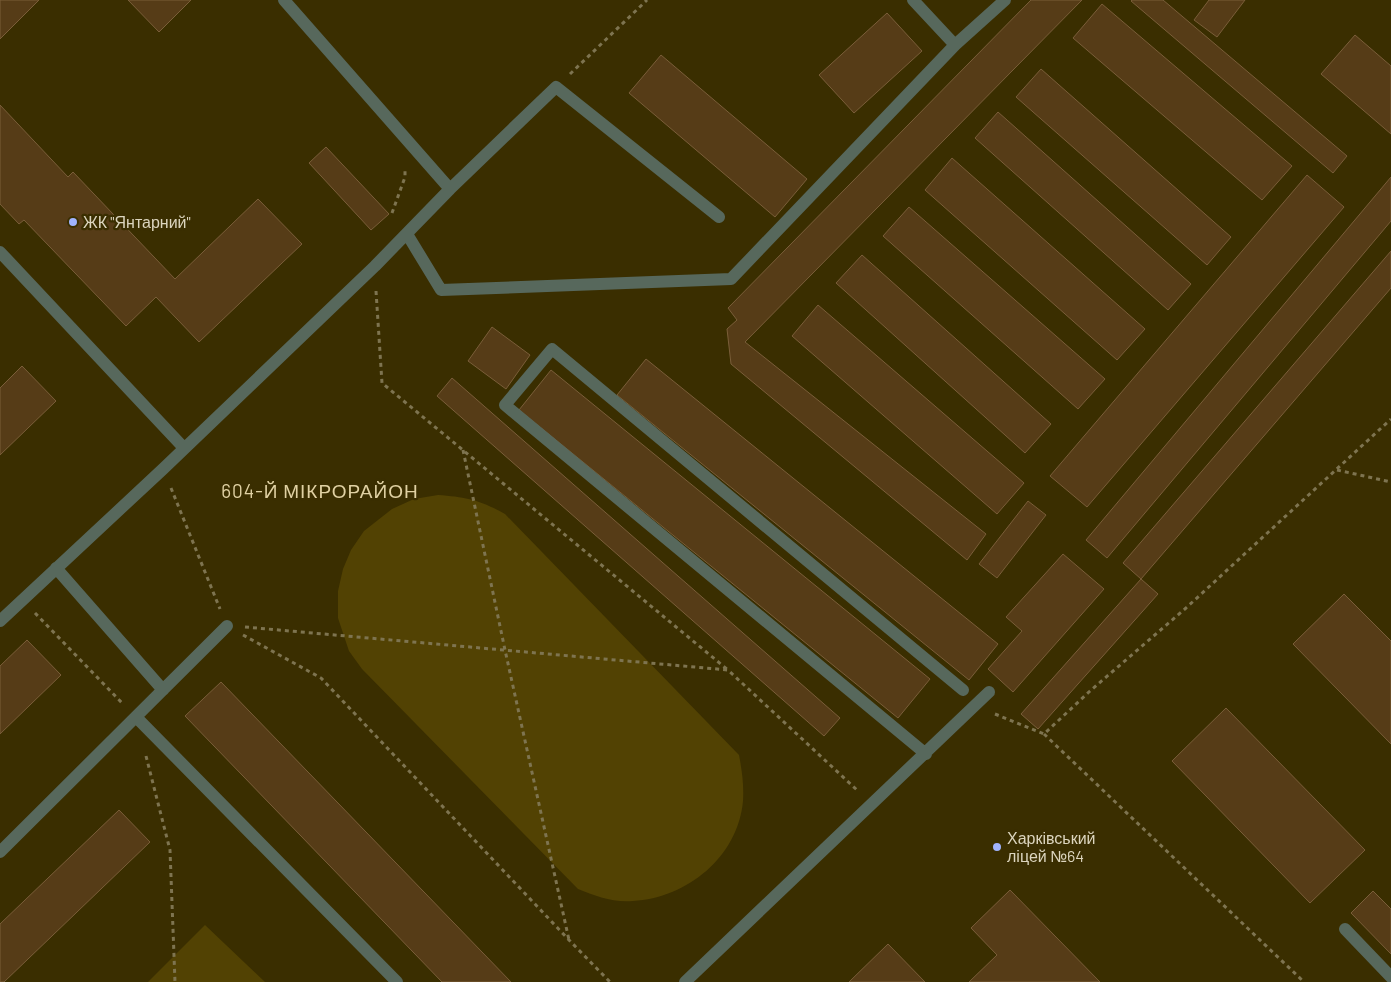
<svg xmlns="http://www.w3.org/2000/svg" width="1391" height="982" viewBox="0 0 1391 982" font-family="Barlow,sans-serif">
	<rect width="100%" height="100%" fill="#3a2e00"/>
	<path fill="#524203" d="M438,495C466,497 480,500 505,514L739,755C742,771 744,785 743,801C738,857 687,898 633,901C614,903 595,896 578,889L362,669L349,651L338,618V591L343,569L351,550L364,531L392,509L414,499Z
		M205,925L265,982H148Z"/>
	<path fill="#563c17" stroke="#7a5e39" d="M0,0H39L0,39Z
		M128,0H191L159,32Z
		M1031,0H1082L745,342L986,534L967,560L731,364L727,329L737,320L728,308Z
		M1132,0H1163L1347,156L1333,173L1131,1Z
		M1209,0H1245L1217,37L1194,20Z
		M1102,4L1292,166L1262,200L1073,38Z
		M887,13L922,51L854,113L819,75Z
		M1355,35L1391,66V134L1321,74Z
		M661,55L807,179L775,217L629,93Z
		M1041,69L1231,237L1207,265L1016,97Z
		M0,105L68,177L73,172L175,279L258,199L302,244L199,342L156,297L126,326L24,220L19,224L0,204Z
		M998,112L1191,284L1168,310L975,138Z
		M326,147L389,214L371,230L309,163Z
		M952,158L1145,329L1117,360L925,190Z
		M1307,175L1344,207L1087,507L1050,476Z
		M1391,177V221L1107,558L1086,540Z
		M909,207L1105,379L1078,409L883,236Z
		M1391,251V288L1141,579L1123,563Z
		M862,255L1051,424L1025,453L836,283Z
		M818,305L1024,483L997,514L792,336Z
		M492,327L530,355L506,389L468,361Z
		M646,359L998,644L969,680L617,395Z
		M22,366L56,401L0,455V388Z
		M551,370L930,679L898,718L519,410Z
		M452,378L840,718L824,736L437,396Z
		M1028,501L1046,515L997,578L979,564Z
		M1063,554L1104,589L1013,692L988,669L1022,631L1006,617Z
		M1141,579L1158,594L1038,729L1021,714Z
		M1344,594L1391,641V744L1293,644Z
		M27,640L61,675L0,734V666Z
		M221,682L511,982H442L243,776L185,716Z
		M1226,708L1365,850L1310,903L1172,761Z
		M119,810L150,842L4,982H0V924Z
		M1010,890L1100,982H969L997,955L971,928Z
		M1373,891L1391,909V954L1351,913Z
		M888,944L925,982H849Z"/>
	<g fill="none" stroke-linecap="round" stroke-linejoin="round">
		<path stroke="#7e7450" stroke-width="3" stroke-dasharray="4 4" stroke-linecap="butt" d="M570,74L647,0
			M392,213L405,177V168
			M376,291L382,383L728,670
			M463,450L505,650L569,940
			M1337,470L1391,482
			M171,488L220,609
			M35,613L123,704
			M245,627L728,670L857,790
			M243,635L321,678L569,940L610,982
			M995,714L1044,734L1090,691L1186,608L1391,419
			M1044,734L1304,982
			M146,756L170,850L175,982"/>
		<path stroke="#57685c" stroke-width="12" d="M284,0L450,189
			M955,45L1005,0
			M407,234L441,290L731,279L955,45L913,0
			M0,252L184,448
			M56,568L163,690
			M0,621L163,469L375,266L450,189L556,87L719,217
			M136,717L397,982
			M926,754L505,405L552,349L963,690
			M0,852L227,626
			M1345,929L1391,977
			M685,982L989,692"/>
	</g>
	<g fill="#a0b3fd" stroke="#3a2e00" stroke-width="2">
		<circle cx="73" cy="222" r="5"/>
		<circle cx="997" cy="847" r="5"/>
	</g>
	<g text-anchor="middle" stroke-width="4.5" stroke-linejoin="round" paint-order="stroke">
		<g font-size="16" fill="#dcd5be" stroke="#3a2e00" text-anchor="start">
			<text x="83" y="228">ЖК "Янтарний"</text>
			<text x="1007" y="844">Харківський<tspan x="1007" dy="18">ліцей №64</tspan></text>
		</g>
		<g font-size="19" letter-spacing="1" fill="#e0d1a3" stroke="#3a2e00">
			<text x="320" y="498">604-Й МІКРОРАЙОН</text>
		</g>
	</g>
</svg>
